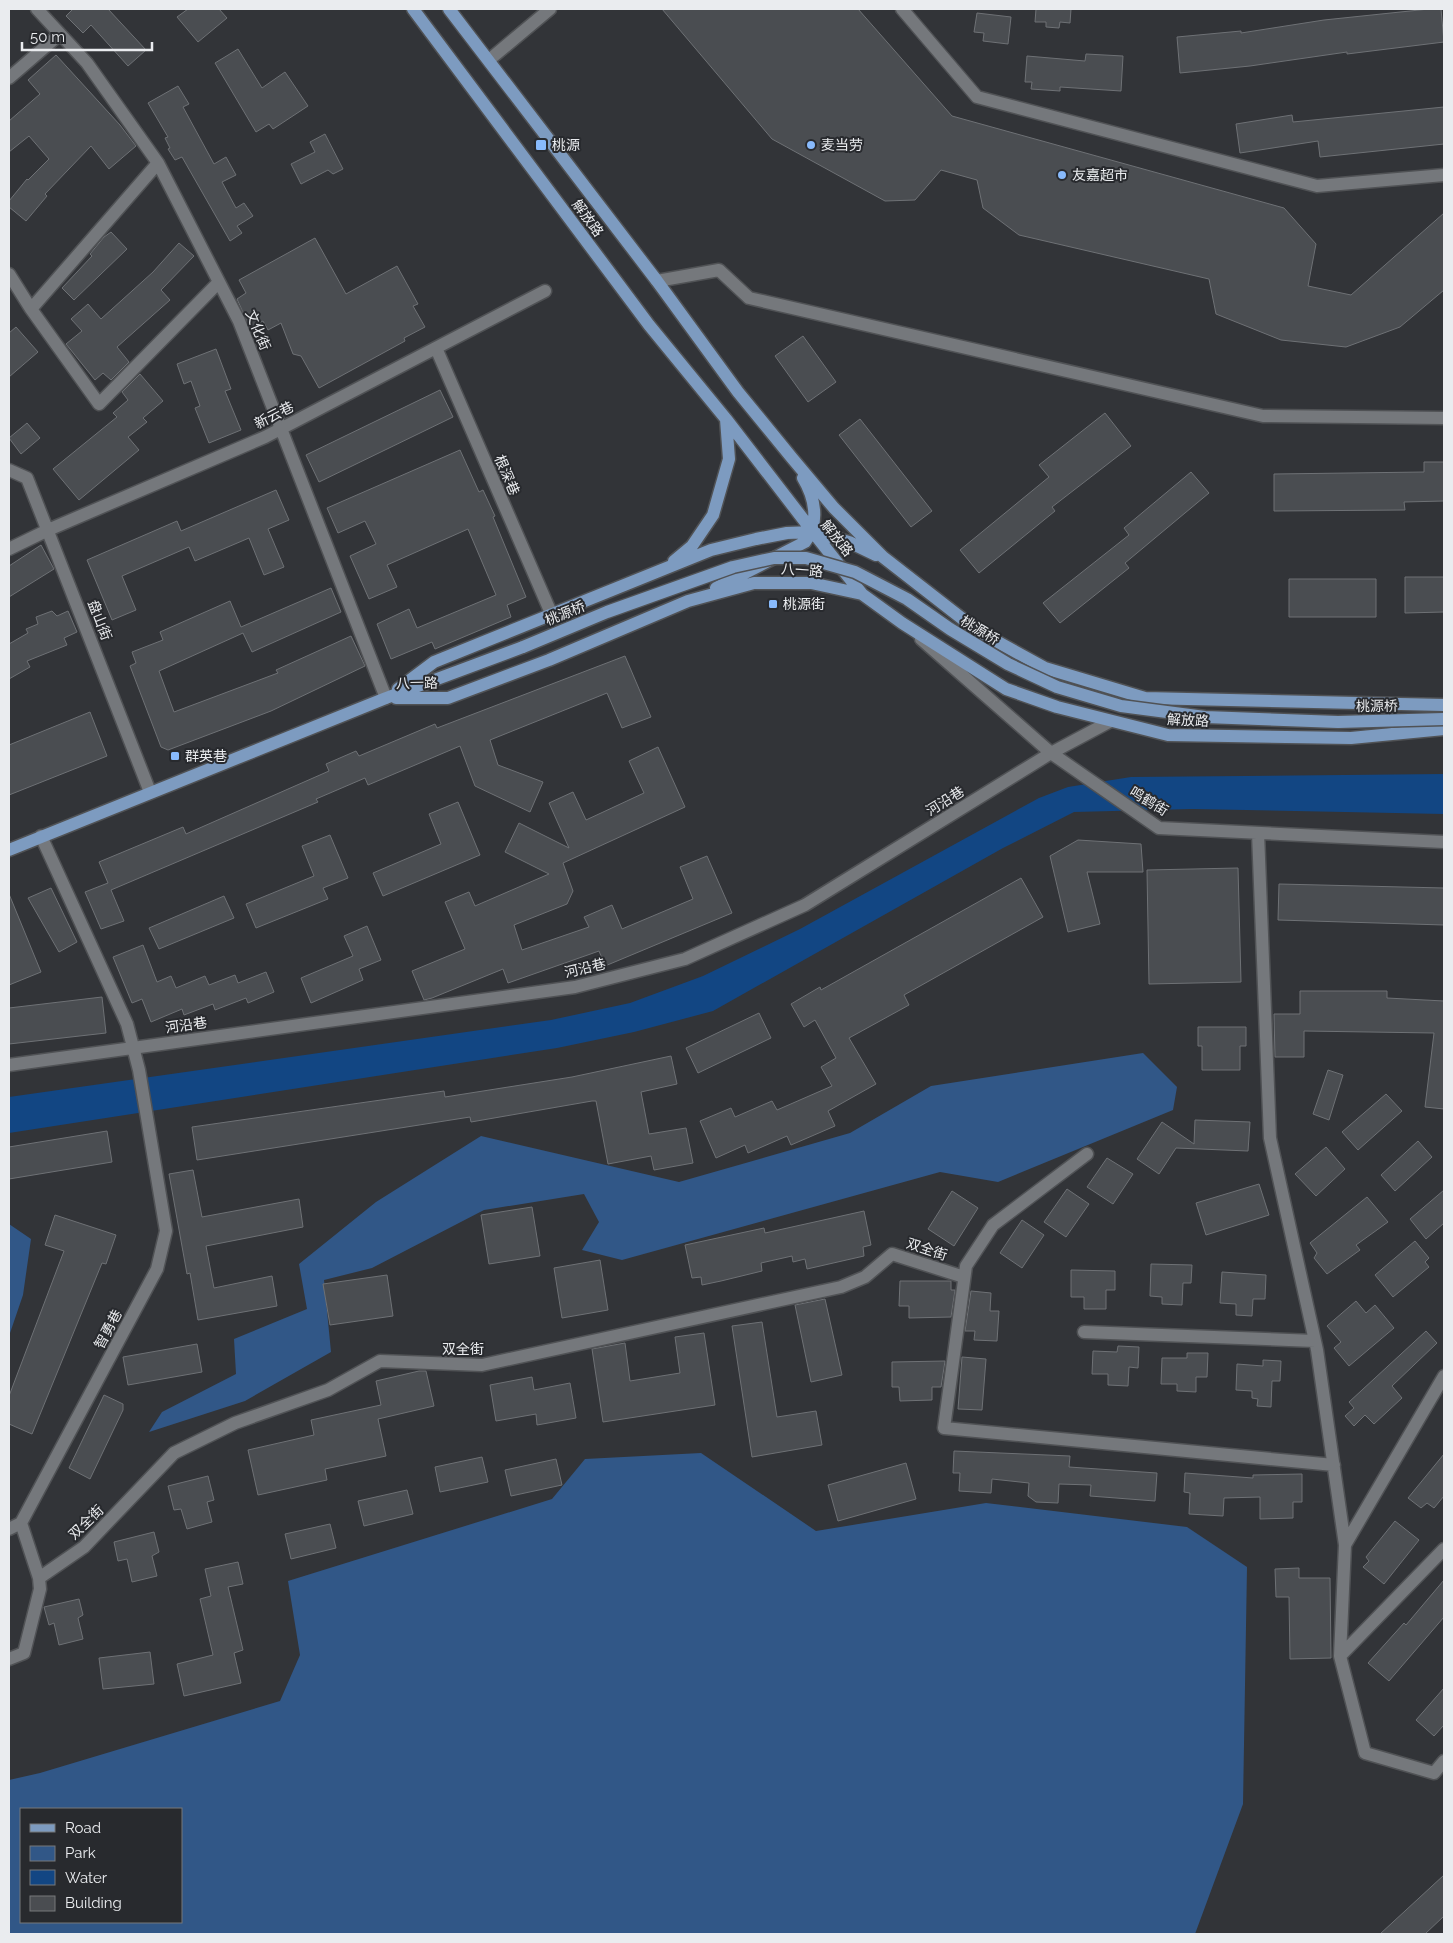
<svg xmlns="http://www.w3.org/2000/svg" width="1453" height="1943" viewBox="0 0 1453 1943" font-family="Raleway,'Noto Sans SC',sans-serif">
	<rect width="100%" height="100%" fill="#323438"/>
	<path fill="#315787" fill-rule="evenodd" d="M1143,1053L1177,1087L1173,1110L998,1182L940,1172L622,1260L582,1250L599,1222L584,1194L484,1210L372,1268L324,1280L331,1352L245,1401L149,1432L162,1412L236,1374L234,1339L307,1309L299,1264L376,1202L481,1136L679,1182L850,1133L931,1086Z
		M9,1224L31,1239L23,1295L9,1336Z
		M701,1453L816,1531L986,1503L1187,1527L1247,1567L1243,1804L1195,1934H9V1780L40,1773L280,1701L300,1655L288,1581L552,1499L585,1459ZM21,1809H181V1922H21Z"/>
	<path fill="#124683" d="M1444,774V814L1192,809L1074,812L1003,848L713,1011L634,1032L557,1048L9,1133V1097L551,1020L630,1003L703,976L800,929L1039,798L1068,787L1131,777Z"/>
	<path fill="#4a4d51" stroke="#6e7175" d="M73,9H108L146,50L128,66L91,25L83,33L66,16Z
		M188,9H219L227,18L198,42L177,17Z
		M662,9H858L952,116L1284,208L1316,244L1308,286L1351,295L1444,213V290L1400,327L1346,347L1281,340L1216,314L1209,279L1019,235L983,208L977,180L941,170L915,200L885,201L772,139Z
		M1036,9H1071L1070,23L1060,22L1059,28L1046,27V22H1035Z
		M1429,9H1441L1444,42L1347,54V52L1250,66L1180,73L1177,37L1241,31V33L1324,20Z
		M977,13L1011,17L1008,44L983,41L984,33L974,32Z
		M238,49L262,88L285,72L308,106L273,129L269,124L256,132L215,63Z
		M1086,54L1123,56L1121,91L1060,87V91L1031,89L1032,82H1025L1027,56L1085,61Z
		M56,55L120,125L136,146L109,169L91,146L45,194L47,196L26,221L9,207V201L27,179L28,180L49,159L29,136L9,152V121L40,94L28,80Z
		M178,86L189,104L183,107L214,164L226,157L236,175L222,182L236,208L244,203L253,216L237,226L242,233L230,241L182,157L175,160L168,149L170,148L165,138L168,137L148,103Z
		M1444,107V144L1320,157L1318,141L1240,153L1236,124L1292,115L1293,122Z
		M325,134L343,169L333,174L328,170L301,184L291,164L315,152L310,142Z
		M111,232L127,249L74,300L62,288L92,256L90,254L104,237Z
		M315,238L346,294L397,266L418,304L413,306L425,327L404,338L405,341L319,388L301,356L293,354L281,323L268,330L263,321L250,328L237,299L246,293L239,280Z
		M179,243L194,256L161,290L170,300L117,347L129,362L111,380L103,373L95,380L66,344L82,331L71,319L88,304L101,319L153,272Z
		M16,327L38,352L9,377V333Z
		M803,336L836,382L808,402L775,356Z
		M216,349L231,389L225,391L241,430L209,443L195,408L200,406L191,381L184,384L177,364Z
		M140,374L163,401L143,418L147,422L128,437L139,450L79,500L53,469L117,417L113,413L128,400L122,392Z
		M440,390L453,417L319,482L306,455Z
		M1105,413L1131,446L1052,507L1055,511L979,573L960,550L1049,477L1039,465Z
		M860,419L932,511L911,527L839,435Z
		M27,423L40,438L21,454L9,438Z
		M460,450L479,492L483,490L495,516L493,517L526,597L507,605L511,617L435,649L432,642L391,659L377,624L409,609L417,628L496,595L468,529L387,565L397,587L369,599L350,556L376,544L365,521L338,533L327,508Z
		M1424,462H1444V501L1404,502L1405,510L1274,511V474L1424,472Z
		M1191,472L1209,493L1125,563L1129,568L1060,623L1043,603L1129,535L1124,528Z
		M276,490L289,520L268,529L284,567L264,575L249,538L195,561L189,547L122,576L136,610L112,620L87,560L177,521L181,531Z
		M41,545L54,569L9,597V566Z
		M1405,577H1444V612L1405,613Z
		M1289,579H1376V617H1289Z
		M331,588L341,612L252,652L243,633L159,671L174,712L278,673L276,670L351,636L365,666L271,711L168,750L161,747L130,666L136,663L132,652L163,640L160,632L230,601L241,627Z
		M52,611L57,616L68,611L77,632L64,638L67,645L27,661L30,667L9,679V644L28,633L26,629L38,624L36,617Z
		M625,656L651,717L622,728L607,693L490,740L498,765L543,782L530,812L475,786L460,746L368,785L365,778L316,799L318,802L111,890L124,921L101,929L85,892L108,883L99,862L183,827L186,834L329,771L326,764L356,751L359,756L435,724L437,728Z
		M90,712L107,756L9,795V745Z
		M658,747L685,807L563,863L573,891L567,904L514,925L522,950L589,927L584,917L612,905L622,929L693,899L680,867L707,856L732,913L605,966L599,951L508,983L503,969L432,998L424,1000L412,971L465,949L445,902L469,892L475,906L549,874L505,852L519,823L569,848L549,803L573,792L586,820L644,793L629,761Z
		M458,802L480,855L383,896L373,873L441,844L429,814Z
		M330,835L348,878L323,888L328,899L256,928L246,904L314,876L302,846Z
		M1078,840L1141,844L1143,872H1087L1100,924L1068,932L1050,856Z
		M1238,868L1241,982L1149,984L1147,870Z
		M1021,878L1043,917L904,995L909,1005L849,1038L876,1084L828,1111L835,1126L791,1145L787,1136L748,1153L745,1145L716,1158L700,1121L731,1108L735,1117L772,1101L777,1110L832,1086L821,1067L836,1058L815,1020L804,1027L791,1004L820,987L821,990Z
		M1279,884L1444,888V925L1278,920Z
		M51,888L77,942L59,952L28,898Z
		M9,894L41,972L9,985Z
		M224,896L234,918L159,949L149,928Z
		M367,926L381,960L359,969L363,980L311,1003L301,978L353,956L344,936Z
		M143,945L157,982L171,976L176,988L205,976L209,985L235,975L238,983L266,972L274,992L248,1003L246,998L215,1010L213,1004L184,1015L182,1009L151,1022L142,999L132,1003L113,957Z
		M1300,991H1387V998L1444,1001V1109L1425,1107L1434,1033L1304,1031V1057H1275L1274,1014H1300Z
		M102,997L106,1033L9,1044V1008Z
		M759,1013L771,1038L698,1073L686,1048Z
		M1198,1027H1246V1046H1240V1070H1202V1046H1198Z
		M671,1056L677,1084L641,1092L649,1134L686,1128L693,1163L654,1170L651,1156L608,1164L596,1101H592L471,1122L470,1117L197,1160L192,1127L444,1091L445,1097L572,1077Z
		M1328,1070L1343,1075L1329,1120L1313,1114Z
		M1386,1094L1402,1111L1358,1150L1342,1132Z
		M1195,1120L1250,1122L1248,1151L1176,1148L1159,1174L1137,1159L1162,1122L1194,1144Z
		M107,1131L112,1162L9,1179V1147Z
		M1418,1141L1432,1157L1395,1191L1381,1175Z
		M1326,1147L1345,1169L1316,1196L1295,1174Z
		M1107,1158L1133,1174L1113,1204L1087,1187Z
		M193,1170L202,1217L299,1199L303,1227L206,1246L214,1288L272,1276L277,1306L198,1320L190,1273L187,1274L169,1174Z
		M1259,1184L1269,1215L1206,1235L1196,1203Z
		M1067,1189L1089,1204L1066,1237L1044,1222Z
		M1444,1190V1223L1426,1239L1410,1219Z
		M952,1191L978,1208L954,1246L928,1229Z
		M1367,1197L1388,1222L1356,1245L1360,1250L1327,1274L1314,1258L1317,1253L1310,1243Z
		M532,1207L540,1256L489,1264L481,1215Z
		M864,1211L871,1245L863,1247L864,1256L807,1269L805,1259L793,1262L792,1256L761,1263L762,1271L721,1281L702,1285L701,1277L692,1278L685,1245L764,1228L765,1233Z
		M55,1215L116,1235L106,1264L102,1263L32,1434L9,1424V1396L64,1251L45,1245Z
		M1022,1220L1044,1235L1022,1268L1000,1253Z
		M1415,1241L1429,1258L1425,1262L1429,1267L1393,1297L1375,1275Z
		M600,1260L608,1310L562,1318L554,1268Z
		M1151,1264L1192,1265L1191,1283H1183L1182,1305L1162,1304V1297L1150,1296Z
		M1071,1270L1115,1271V1290H1106V1309H1084V1297H1071Z
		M1222,1272L1266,1275L1265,1299H1253L1252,1316L1236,1315V1304L1220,1303Z
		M387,1275L393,1316L330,1325L323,1284Z
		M900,1281H951V1290H955L951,1317L909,1318V1306H899Z
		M971,1291L991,1293L990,1311H999L997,1341L974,1340L975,1331H965Z
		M825,1299L842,1375L811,1382L795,1305Z
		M1356,1301L1366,1313L1375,1305L1394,1328L1349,1366L1334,1348L1341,1342L1327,1326Z
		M762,1322L777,1417L816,1411L822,1445L752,1457L732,1326Z
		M1426,1331L1437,1343L1392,1386L1402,1398L1374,1424L1365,1415L1354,1426L1345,1416L1354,1408L1349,1402Z
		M704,1333L715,1405L603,1422L592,1349L625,1343L630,1381L680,1373L675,1337Z
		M197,1344L202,1372L128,1385L123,1357Z
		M1118,1346L1139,1347L1138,1368L1129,1367L1128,1386L1108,1385V1374H1092L1093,1351L1117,1352Z
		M1187,1353H1208L1207,1377H1196V1392L1177,1391V1384H1161L1162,1358H1187Z
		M962,1357L986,1359L982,1410L958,1409Z
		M1263,1360L1281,1361L1280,1381H1272L1271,1407L1257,1406L1258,1399L1252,1398V1391L1236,1390L1237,1364L1263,1366Z
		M945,1361L941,1387H932V1400L900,1401L899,1387H892V1362Z
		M419,1371H426L434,1406L378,1419L386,1456L325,1469L327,1480L258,1495L248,1450L314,1435L311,1420L381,1405L376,1381Z
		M532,1377L534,1390L570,1383L576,1418L537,1425L536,1414L496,1421L490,1385Z
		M104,1395L123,1404V1410L90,1479L69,1468Z
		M954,1451L1070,1456L1069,1467L1157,1473L1155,1501L1090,1496L1091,1485L1059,1484L1058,1503L1036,1502L1028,1496L1029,1483L992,1479L991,1493L959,1491L960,1473H953Z
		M1444,1454V1496L1434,1508L1427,1503L1421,1508L1408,1498Z
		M482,1457L488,1482L440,1492L435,1467Z
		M556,1459L562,1485L511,1496L505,1470Z
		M906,1463L916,1499L838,1521L828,1485Z
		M1185,1473L1253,1478V1475L1302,1474V1502H1293V1518L1260,1519V1497L1224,1498L1223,1516L1189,1514L1190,1493L1184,1492Z
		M208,1476L214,1500L207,1502L212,1522L187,1529L181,1509L174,1510L168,1486Z
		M407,1490L413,1514L364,1526L358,1501Z
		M1395,1521L1419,1540L1384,1584L1363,1567L1369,1561L1366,1557Z
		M330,1524L336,1548L291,1559L285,1534Z
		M154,1532L159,1552L152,1556L157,1576L132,1582L127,1559L118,1561L114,1542Z
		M238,1562L243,1584L228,1587L243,1650L234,1653L241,1683L184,1696L177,1664L213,1655L200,1599L211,1596L205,1569Z
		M1299,1568V1578H1330L1331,1658L1290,1659L1289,1597H1276L1275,1569Z
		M1444,1580V1617L1389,1681L1368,1663L1404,1623L1406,1625Z
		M79,1599L83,1615L78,1618L83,1639L59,1645L54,1623L49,1625L44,1607Z
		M150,1652L154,1684L103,1689L99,1658Z
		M1444,1688V1725L1434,1736L1416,1720Z
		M1444,1875V1916L1425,1934H1380Z"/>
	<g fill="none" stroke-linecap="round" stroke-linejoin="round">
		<defs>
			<path id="minor" d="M37,9L87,63L158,163L239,321L386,698
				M902,9L977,97L1317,186L1444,175
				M489,60L550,9
				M9,78L60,34
				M9,274L31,309L99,404L219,282
				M657,281L719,270L749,298L1263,416L1444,418
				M31,309L158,163
				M436,348L551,613
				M9,470L27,478L150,792
				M9,549L48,530L265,437L545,291
				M921,639L1051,753L1159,828L1444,842
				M1258,833L1270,1138L1317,1350L1345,1545L1340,1656L1365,1753L1434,1773L1444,1761
				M9,1065L575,987L685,959L805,905L1051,753L1109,722
				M1087,1154L993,1225L966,1266L944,1428L1334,1465
				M1084,1332L1315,1341
				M9,1529L21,1523L157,1269L166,1231L139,1070L127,1024L41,836
				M1345,1545L1444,1376
				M39,1578L84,1547L174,1453L235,1423L328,1390L380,1361L482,1365L841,1287L865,1277L892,1254L964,1277
				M1340,1656L1444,1549
				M9,1659L24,1653L40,1589L39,1578L21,1523"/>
			<path id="major" d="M413,9L649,325L726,419L813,532L862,594L902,623L1006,689L1057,707L1168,735L1351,738L1444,729
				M449,9L657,281L738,392L792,458L834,508L883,557L978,631L1045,668L1145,698L1444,705
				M674,561L692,546L713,515L729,459L726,419
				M716,588L805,542C820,523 815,498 803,478
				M398,689L434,662L711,550L756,539L787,533L813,532L849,542L876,555
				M396,698H448L549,660L688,601L754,583H811L862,594
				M9,850L386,698L523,647"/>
		</defs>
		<use href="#minor" stroke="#505255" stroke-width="15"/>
		<use href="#major" stroke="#505255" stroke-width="15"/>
		<use href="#minor" stroke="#75787c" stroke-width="12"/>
		<use href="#major" stroke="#7d9bc0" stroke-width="12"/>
		<defs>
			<path id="major-bridge" d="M523,647L607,612L733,567L774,558H806L855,572L907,599L950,629L1008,664L1057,687L1121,706L1205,717L1338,722L1444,719"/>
		</defs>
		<use href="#major-bridge" stroke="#505255" stroke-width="15" stroke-linecap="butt"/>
		<use href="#major-bridge" stroke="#7d9bc0" stroke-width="12"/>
	</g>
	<g fill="#88bafc" stroke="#282a2e" stroke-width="2">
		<rect x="535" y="139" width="12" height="12" rx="2.5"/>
		<circle cx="811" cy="145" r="5"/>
		<circle cx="1062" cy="175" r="5"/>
		<rect x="768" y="599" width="10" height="10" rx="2.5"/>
		<rect x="170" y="751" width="10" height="10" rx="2.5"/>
	</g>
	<g text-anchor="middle" stroke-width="4" stroke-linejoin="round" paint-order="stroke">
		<g font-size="14" fill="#eaecef" stroke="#282a2e" text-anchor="start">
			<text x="552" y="150">桃源</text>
			<text x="821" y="150">麦当劳</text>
			<text x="1072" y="180">友嘉超市</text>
			<text x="783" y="609">桃源街</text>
			<text x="185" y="761">群英巷</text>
		</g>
		<g font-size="14" fill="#eaecef" stroke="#282a2e">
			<text transform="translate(588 218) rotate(54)" y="5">解放路</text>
			<text transform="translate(258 330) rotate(67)" y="5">文化街</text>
			<text transform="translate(274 415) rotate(-27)" y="5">新云巷</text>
			<text transform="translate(507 475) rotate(67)" y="5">根深巷</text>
			<text transform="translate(837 538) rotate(51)" y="5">解放路</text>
			<text transform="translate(802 570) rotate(4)" y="5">八一路</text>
			<text transform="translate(565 613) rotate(-22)" y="5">桃源桥</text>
			<text transform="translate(100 620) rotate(69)" y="5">盘山街</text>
			<text transform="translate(980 630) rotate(31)" y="5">桃源桥</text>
			<text transform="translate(417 683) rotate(-1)" y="5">八一路</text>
			<text transform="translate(1377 706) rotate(-1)" y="5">桃源桥</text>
			<text transform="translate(1188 720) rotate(3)" y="5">解放路</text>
			<text transform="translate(945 801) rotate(-32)" y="5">河沿巷</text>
			<text transform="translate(1149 801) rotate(31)" y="5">鸣鹤街</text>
			<text transform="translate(585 968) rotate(-13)" y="5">河沿巷</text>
			<text transform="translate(186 1025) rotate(-8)" y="5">河沿巷</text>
			<text transform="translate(927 1249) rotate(18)" y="5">双全街</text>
			<text transform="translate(108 1329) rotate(-62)" y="5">智勇巷</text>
			<text x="463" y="1354">双全街</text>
			<text transform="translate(86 1522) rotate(-44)" y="5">双全街</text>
		</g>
	</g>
	<rect width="1453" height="1943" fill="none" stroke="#eaecef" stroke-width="20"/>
	<rect x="20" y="1808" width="162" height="115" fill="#282a2e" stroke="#76787b"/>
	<rect x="30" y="1824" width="25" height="8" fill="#7d9bc0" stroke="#76787b"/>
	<text x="65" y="1833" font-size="15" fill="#eaecef">Road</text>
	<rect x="30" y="1846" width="25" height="15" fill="#315787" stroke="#76787b"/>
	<text x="65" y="1858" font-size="15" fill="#eaecef">Park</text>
	<rect x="30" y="1870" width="25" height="15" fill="#124683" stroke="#76787b"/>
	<text x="65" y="1883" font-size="15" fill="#eaecef">Water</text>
	<rect x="30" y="1896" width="25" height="15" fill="#4a4d51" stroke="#76787b"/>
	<text x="65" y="1908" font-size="15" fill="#eaecef">Building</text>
	<path d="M22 42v8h130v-8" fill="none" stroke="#eaecef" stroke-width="2.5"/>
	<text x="30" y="42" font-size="15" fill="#eaecef" stroke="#282a2e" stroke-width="4" paint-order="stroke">50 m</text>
</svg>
